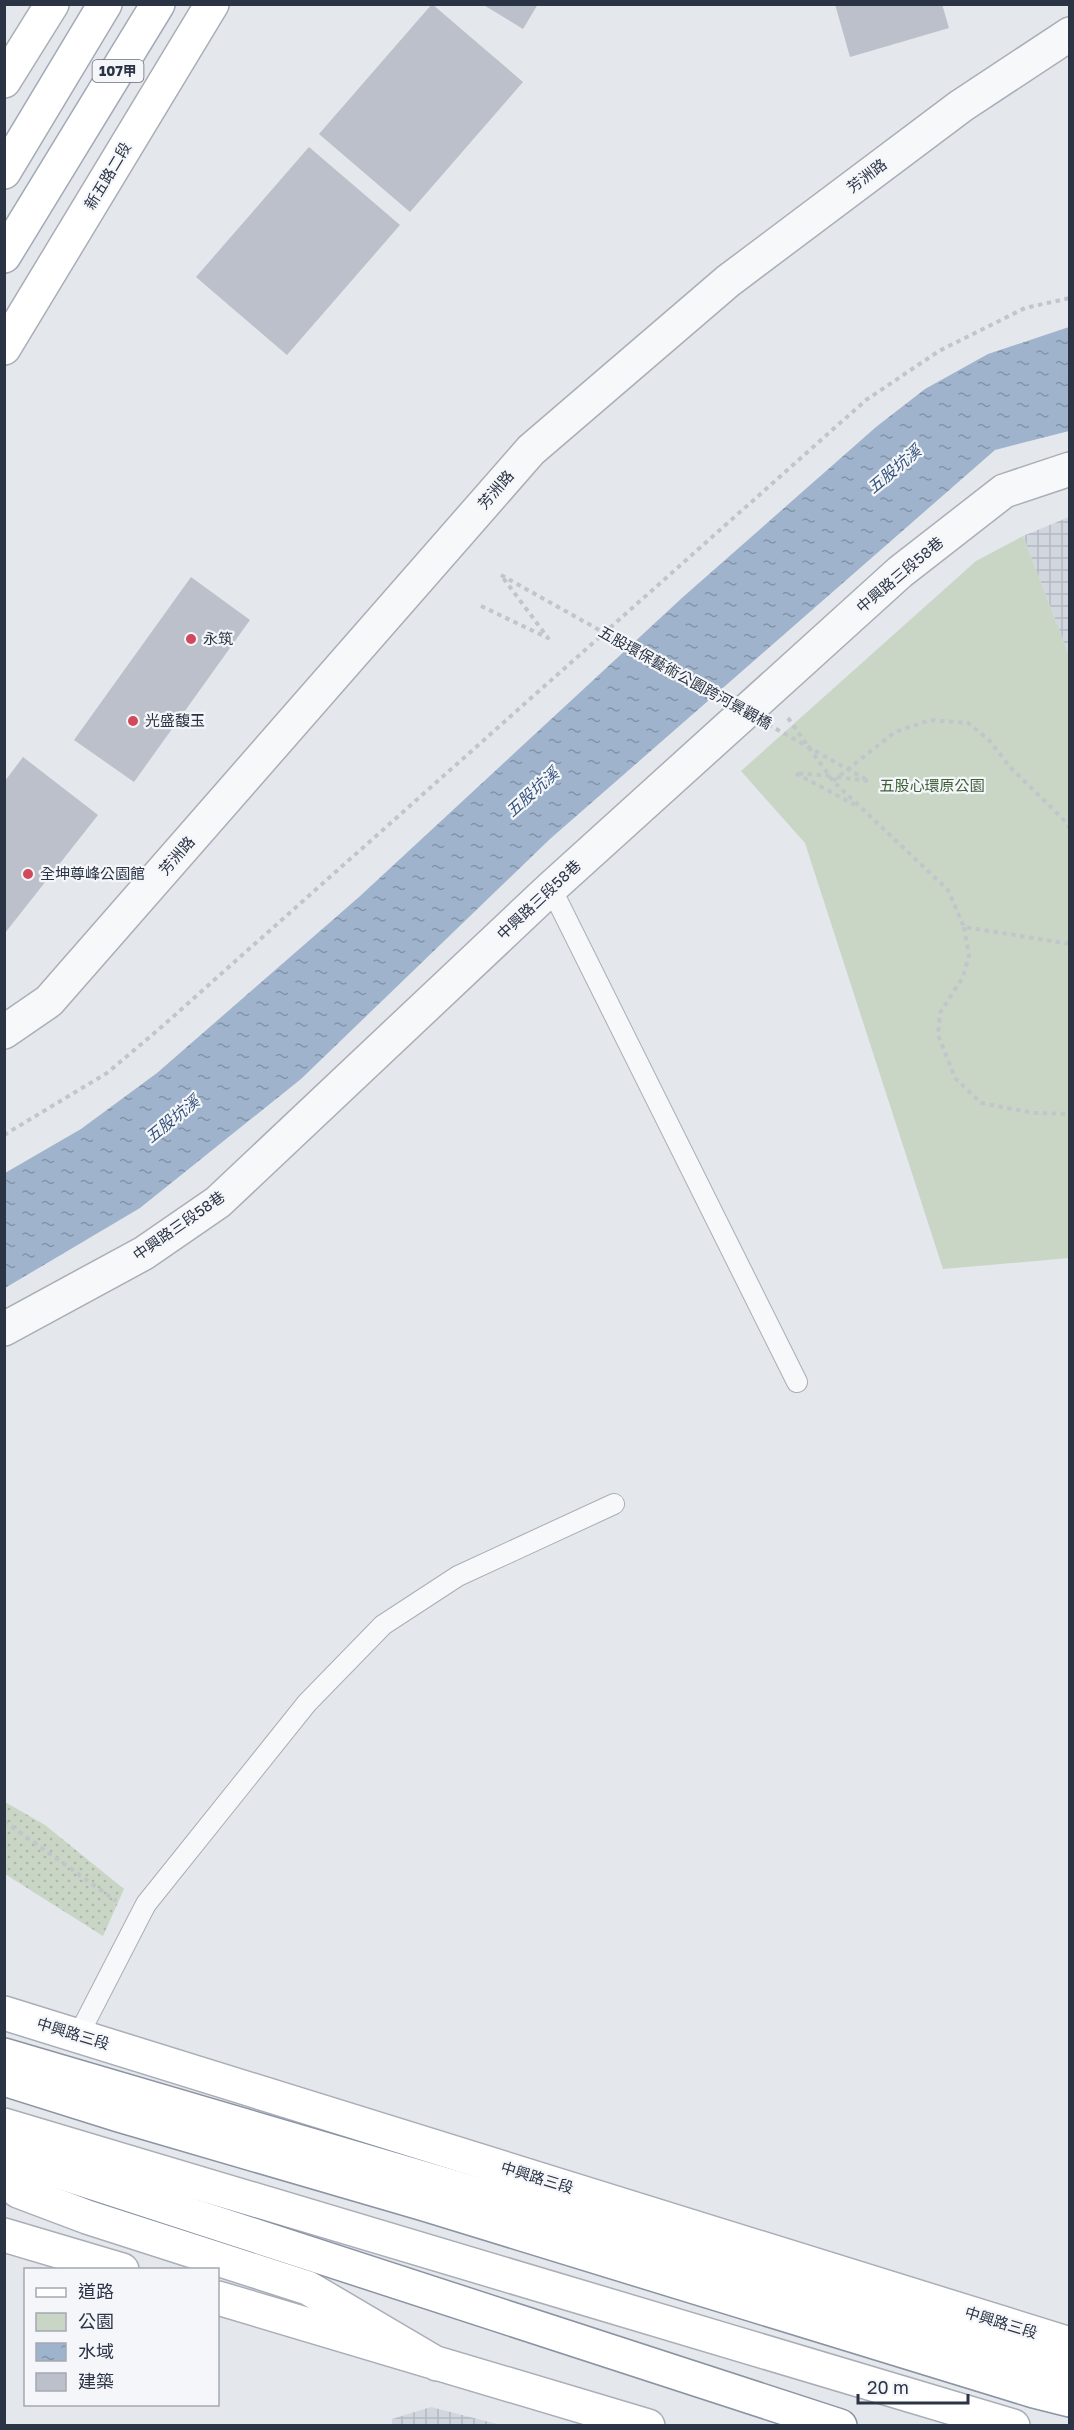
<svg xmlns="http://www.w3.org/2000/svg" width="1074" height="2430" viewBox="0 0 1074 2430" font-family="'Golos Text','Noto Sans TC',sans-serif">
	<defs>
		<pattern id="industrial-grid" width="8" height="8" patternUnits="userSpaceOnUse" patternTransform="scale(1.5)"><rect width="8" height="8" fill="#d2d6de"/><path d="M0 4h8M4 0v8" fill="none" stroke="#b4b8c0"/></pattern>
		<pattern id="grass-dots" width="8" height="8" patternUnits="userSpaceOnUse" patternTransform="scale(1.5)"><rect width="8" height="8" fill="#c9d6c5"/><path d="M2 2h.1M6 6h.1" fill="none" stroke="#adb8ab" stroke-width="1.8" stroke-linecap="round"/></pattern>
		<pattern id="water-ripples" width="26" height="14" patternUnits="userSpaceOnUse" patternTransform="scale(1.5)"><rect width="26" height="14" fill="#9fb4cc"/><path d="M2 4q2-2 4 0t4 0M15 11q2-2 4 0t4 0" fill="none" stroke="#8293a7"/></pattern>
	</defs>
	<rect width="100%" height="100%" fill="#e4e7ec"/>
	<path fill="url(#industrial-grid)" d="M1069,517V655L1023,536Z
		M431,2407L501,2425H392V2419Z"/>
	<path fill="url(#grass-dots)" d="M5,1802L45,1825L124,1889L103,1936L5,1874Z"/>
	<path fill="#c9d6c5" d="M1023,536L1069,655V1258L943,1269L805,843L741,771L976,561Z"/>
	<path fill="url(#water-ripples)" d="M1069,327V431L995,450L550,839L301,1079L140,1208L5,1288V1173L81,1129L157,1073L359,897L683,597L876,427L925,389L988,354Z"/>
	<path fill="#bbc0ca" d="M432,4L523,82L410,212L319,134Z
		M482,4H538L523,29Z
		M835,4H942L949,28L850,57Z
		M309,147L400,225L287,355L196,277Z
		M191,577L250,620L134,782L74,740Z
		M23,757L98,815L5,933V781Z"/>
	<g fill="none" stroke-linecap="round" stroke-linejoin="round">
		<defs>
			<path id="lane" d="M551,888L797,1382
				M78,2036L146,1904L307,1703L383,1625L458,1576L614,1504"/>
			<path id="street" d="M4,1032L49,1001L531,450L728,281L961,106L1070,34
				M4,1329L144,1253L218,1202L551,888L900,572L1004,491L1070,469"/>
			<path id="secondary" d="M4,81L52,4
				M4,348L212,4
				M4,2013L1070,2344
				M4,2125L1013,2426
				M4,2175L18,2191L87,2217L308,2288L437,2364
				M4,2235L122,2270
				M218,2298L648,2426"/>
			<path id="primary" d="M4,172L105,4
				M4,256L158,4"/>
			<path id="highway" d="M4,2055L518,2206L962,2342L1070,2372
				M4,2079L119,2115L424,2204L1034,2391L1070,2400
				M4,2154L840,2426"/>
		</defs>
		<use href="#lane" stroke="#a9aeb7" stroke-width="22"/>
		<use href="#street" stroke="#a9aeb7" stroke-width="36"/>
		<use href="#secondary" stroke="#a9aeb7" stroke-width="36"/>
		<use href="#primary" stroke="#a3abb8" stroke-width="36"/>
		<use href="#highway" stroke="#8b94a3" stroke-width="36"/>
		<path stroke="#c2c5cb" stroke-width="4" stroke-dasharray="4.5 4.5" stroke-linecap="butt" d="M481,606L548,638L501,575
			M788,718L833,781L948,890L964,927L1070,944
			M830,776L795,773L855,805
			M837,777L869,781
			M833,781L895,732L930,720L968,723L989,740L1010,767L1067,823L1070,829
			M964,927L969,955L963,977L940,1013L938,1035L955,1078L981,1103L1034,1113L1070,1114
			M4,1135L107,1073L158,1030L866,400L939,351L1025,308L1070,298
			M4,1821L116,1901"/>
		<use href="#lane" stroke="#f7f8fa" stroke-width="20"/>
		<use href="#street" stroke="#f7f8fa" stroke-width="33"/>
		<use href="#secondary" stroke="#fff" stroke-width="33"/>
		<use href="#primary" stroke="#fff" stroke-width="33"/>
		<use href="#highway" stroke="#fff" stroke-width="33"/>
		<path stroke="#c2c5cb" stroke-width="4" stroke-dasharray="4.5 4.5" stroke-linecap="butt" d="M501,575L869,781"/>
	</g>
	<g fill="#d1495b" stroke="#f4f6f9" stroke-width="2">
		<circle cx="191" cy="639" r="6"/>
		<circle cx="133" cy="721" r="6"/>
		<circle cx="28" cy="874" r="6"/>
	</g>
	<g text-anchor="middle" stroke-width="4.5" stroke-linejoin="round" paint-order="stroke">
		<rect fill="#f4f6f9" stroke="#676e7b" stroke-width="1.5" x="92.5" y="60" width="51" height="22" rx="4.5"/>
		<g font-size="14" font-weight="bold" fill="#2b3445">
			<text x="118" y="76">107甲</text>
		</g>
		<g font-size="15" fill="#2b3445" stroke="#f4f6f9">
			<text transform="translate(108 176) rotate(-59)" y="5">新五路二段</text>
			<text transform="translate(867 176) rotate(-37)" y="5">芳洲路</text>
			<text transform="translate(496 490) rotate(-49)" y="5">芳洲路</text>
			<text transform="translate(900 575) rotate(-40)" y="5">中興路三段58巷</text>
			<text transform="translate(685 678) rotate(29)" y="5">五股環保藝術公園跨河景觀橋</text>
			<text transform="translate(177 856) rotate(-49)" y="5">芳洲路</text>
			<text transform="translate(539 900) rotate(-43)" y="5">中興路三段58巷</text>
			<text transform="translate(179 1226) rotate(-35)" y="5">中興路三段58巷</text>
			<text transform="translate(73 2034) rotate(17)" y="5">中興路三段</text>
			<text transform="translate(537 2178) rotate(17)" y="5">中興路三段</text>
			<text transform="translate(1001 2323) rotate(17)" y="5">中興路三段</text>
		</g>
		<g font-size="15" fill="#2b3445" stroke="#f4f6f9" text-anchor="start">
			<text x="203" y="644">永筑</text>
			<text x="145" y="726">光盛馥玉</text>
			<text x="40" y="879">全坤尊峰公園館</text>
		</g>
		<g font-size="15" fill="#3f6138" stroke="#f4f6f9">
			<text x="932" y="791">五股心環原公園</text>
		</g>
		<g font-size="16" font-style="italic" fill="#34527a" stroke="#f4f6f9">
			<text transform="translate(894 469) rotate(-40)" y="6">五股坑溪</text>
			<text transform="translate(532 792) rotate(-42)" y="6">五股坑溪</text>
			<text transform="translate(172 1119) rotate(-39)" y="6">五股坑溪</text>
		</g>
	</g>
	<rect width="1074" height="2430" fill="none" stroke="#2b3445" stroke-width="12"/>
	<rect x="24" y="2268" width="195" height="138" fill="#f4f6f9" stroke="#a4a8b1" stroke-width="1.5"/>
	<rect x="36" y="2288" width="30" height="9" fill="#ffffff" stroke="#a4a8b1" stroke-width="1.5"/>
	<text x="78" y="2298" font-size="18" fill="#2b3445">道路</text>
	<rect x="36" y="2313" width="30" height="18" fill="#c9d6c5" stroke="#a4a8b1" stroke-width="1.5"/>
	<text x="78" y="2328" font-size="18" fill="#2b3445">公園</text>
	<rect x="36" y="2343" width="30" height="18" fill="url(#water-ripples)" stroke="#a4a8b1" stroke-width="1.5"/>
	<text x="78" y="2358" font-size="18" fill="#2b3445">水域</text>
	<rect x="36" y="2373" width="30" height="18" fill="#bbc0ca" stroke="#a4a8b1" stroke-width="1.5"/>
	<text x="78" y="2388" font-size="18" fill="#2b3445">建築</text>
	<path d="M858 2394v9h110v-9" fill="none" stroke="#2b3445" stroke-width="3"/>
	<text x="867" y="2394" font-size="18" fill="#2b3445" stroke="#f4f6f9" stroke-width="4.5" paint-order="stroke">20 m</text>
</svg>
